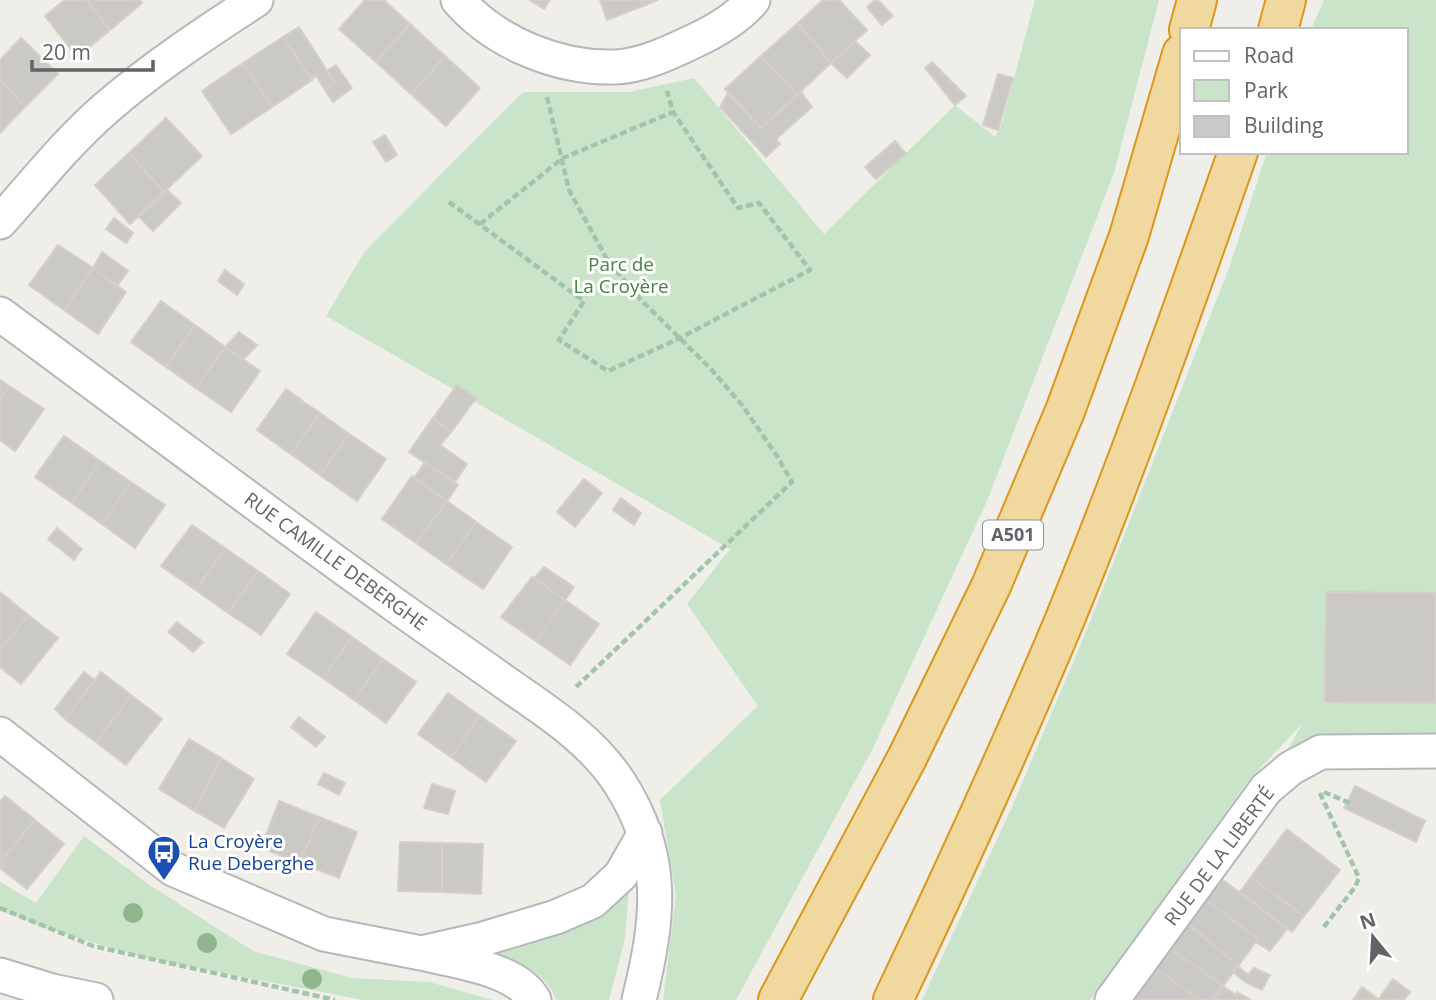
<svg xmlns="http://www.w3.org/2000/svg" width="1436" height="1000" viewBox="0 0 1436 1000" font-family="'Open Sans',sans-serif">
	<rect width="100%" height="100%" fill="#f0eee9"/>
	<path fill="#cae4c9" d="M1035,0H1159L1114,173L987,501L873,748L736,1000H663L676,896L660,800L758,706L687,604L730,549L326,316L365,251L523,92H629L694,78L824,234L955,105L995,137L1002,123Z
		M1324,0H1436V751L1351,753L1266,789L1302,724L1248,781L1090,1000H922L1012,807L1090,622L1229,268L1267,152H1406V30H1311Z
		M84,836L151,886L253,951L352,978L429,982L493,1000H363L145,958L45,928L0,910V882L36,903Z
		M630,875L625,939L609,1000H556C548,974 521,964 499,954L534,941Z"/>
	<path fill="#cbc9c5" stroke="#d4cfc7" stroke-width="2" d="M65,0H86L110,30L77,57L45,16Z
		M86,0H140L142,3L110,30Z
		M365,0H384L410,24L376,62L339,29Z
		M530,0H550L544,9Z
		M600,0H641L643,6L607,20Z
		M641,0H658L643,6Z
		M823,0H839L867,30L831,63L798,23Z
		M875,0H878L893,16L882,25L867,7Z
		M798,23L831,63L797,95L761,56Z
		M410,24L445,56L411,94L376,62Z
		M299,27L335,83L325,90L316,75L312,80L283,37Z
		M283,37L312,80L272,107L243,63Z
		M21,38L58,74L25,107L0,79V60Z
		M855,41L870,55L847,78L831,63Z
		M445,56L480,88L446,126L411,94Z
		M761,56L797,95L761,128L725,89Z
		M932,62L966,96L955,105L925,68Z
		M243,63L272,107L231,134L202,91Z
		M336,65L352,88L333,102L325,90L335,83L327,71Z
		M998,74L1013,78L998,130L983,125Z
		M0,79L25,107L0,133Z
		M801,92L812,107L776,139L780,144L766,157L720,107L728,93L761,128Z
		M166,118L202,156L164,192L129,153Z
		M385,135L397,155L386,162L373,142Z
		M895,141L906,154L876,179L865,167Z
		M129,153L164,192L130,224L95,185Z
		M167,190L181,203L153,231L139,217Z
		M114,218L133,233L126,243L106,229Z
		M58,245L93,268L64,310L29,285Z
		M102,252L128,271L117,286L93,268Z
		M93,268L126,292L98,334L64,310Z
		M225,270L244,284L237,295L218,281Z
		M161,301L195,325L166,367L131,342Z
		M195,325L225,347L196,388L166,367Z
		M239,332L257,345L244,359L225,347Z
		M225,347L260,371L231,412L196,388Z
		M0,380L9,386L0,400Z
		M457,385L476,398L451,432L433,418Z
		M9,386L44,409L15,451L0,440V400Z
		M286,389L303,401L301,404L305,403L320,413L291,454L257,430Z
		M320,413L349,434L320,475L291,454Z
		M433,418L451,432L440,445L467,464L455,482L409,452Z
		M349,434L386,459L357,501L320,475Z
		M64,436L100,461L72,503L35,477Z
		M100,461L131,482L102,524L72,503Z
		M425,462L458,485L447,501L414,478Z
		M412,476L447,501L416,543L382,519Z
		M584,479L602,493L575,527L557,512Z
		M131,482L165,505L135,548L102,524Z
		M621,498L641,513L634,525L613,510Z
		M447,501L476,522L446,564L416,543Z
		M476,522L512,547L483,589L446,564Z
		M192,525L225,548L196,590L161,566Z
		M57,528L82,549L74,560L48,539Z
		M225,548L258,571L228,613L196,590Z
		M544,567L574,587L565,600L534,578Z
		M258,571L290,594L261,635L228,613Z
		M532,577L565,600L536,641L501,617Z
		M0,592L28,615L0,650Z
		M1326,592L1436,593V703L1325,702Z
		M565,600L599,624L570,665L536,641Z
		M316,612L352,637L323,678L287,654Z
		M28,615L58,638L21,684L0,667V650Z
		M177,622L203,642L193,652L168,632Z
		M352,637L383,659L354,700L323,678Z
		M383,659L416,682L386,723L354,700Z
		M84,672L95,680L65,719L55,709Z
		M101,672L131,695L96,742L65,719Z
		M448,693L480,716L451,757L418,734Z
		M131,695L162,719L126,765L96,742Z
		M480,716L516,741L486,782L451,757Z
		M299,717L325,737L316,747L291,727Z
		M189,739L221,758L195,811L159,789Z
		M221,758L254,779L224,828L195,811Z
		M324,773L345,783L339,795L318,784Z
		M432,784L455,791L448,814L424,808Z
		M1355,786L1425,821L1416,842L1344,808Z
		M5,796L35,820L0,862V802Z
		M279,801L319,817L300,863L261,848Z
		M319,817L357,832L339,878L300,863Z
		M35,820L64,844L27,889L0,868V862Z
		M1287,829L1340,870L1304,916L1251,877Z
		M400,842L442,843V892L398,891Z
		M442,843L483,844L481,894L442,892Z
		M1218,876L1287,929L1270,951L1256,942L1258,939L1202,897Z
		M1251,877L1304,916L1292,932L1240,892Z
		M1202,897L1258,939L1238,966L1185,921Z
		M1185,921L1238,966L1223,986L1167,946Z
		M1167,946L1223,986L1213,1000H1200L1152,966Z
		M1152,966L1200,1000H1128Z
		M1238,966L1248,975L1254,968L1270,975L1262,990L1245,982L1233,972Z
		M1393,979L1410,992L1404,1000H1378Z
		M1223,986L1236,995L1237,992L1251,1000H1213Z
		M1362,987L1378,999V1000H1353Z"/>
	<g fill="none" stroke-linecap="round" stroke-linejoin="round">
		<defs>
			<path id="street" d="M458,0C495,43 559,69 616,67C641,66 669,53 692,42C714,32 737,19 753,0
				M0,222C34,184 66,143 105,109C152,68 204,34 256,0
				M0,314C136,414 271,517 409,615C443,639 478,663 513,688C551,714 593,742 619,782C667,856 659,918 639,1000
				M0,734L173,869L324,934L421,953L483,939L556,917L593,901L621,875L645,833
				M426,954C458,962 517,969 534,1000
				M0,975L52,991L96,1000
				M1112,1000L1266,789L1291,768L1321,752L1436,751"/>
			<path id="highway" d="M1189,30L1197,0
				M1278,30L1286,0
				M778,1000L907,758L991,586L1065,411L1129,236L1182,54
				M893,1000C953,874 1011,748 1065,619C1128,465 1183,309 1238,152"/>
		</defs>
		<use href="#street" stroke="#b5b8bb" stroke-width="37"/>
		<use href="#highway" stroke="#dc961c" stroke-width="42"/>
		<path stroke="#a2c4aa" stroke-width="4.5" stroke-dasharray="7 3.5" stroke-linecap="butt" d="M547,97L569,190L608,261L642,301L711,369L742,405L777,456L792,482L575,688
			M449,202L584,301L559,340L608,371L680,338L810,270L759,203L738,208L673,112L667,91
			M480,224L563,158L673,112
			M1324,792L1352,804
			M1320,793L1359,878L1355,887L1323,928
			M0,908L93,946L335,1000"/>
		<use href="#street" stroke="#fff" stroke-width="33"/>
		<use href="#highway" stroke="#f1d89e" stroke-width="38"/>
	</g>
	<g fill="#90b48d">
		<circle cx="133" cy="913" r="10"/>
		<circle cx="207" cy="943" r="10"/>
		<circle cx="312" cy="979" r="10"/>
	</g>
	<defs>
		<symbol id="bus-pin" viewBox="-11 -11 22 30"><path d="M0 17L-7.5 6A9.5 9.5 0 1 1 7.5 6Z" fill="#1a4fb4" stroke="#fff"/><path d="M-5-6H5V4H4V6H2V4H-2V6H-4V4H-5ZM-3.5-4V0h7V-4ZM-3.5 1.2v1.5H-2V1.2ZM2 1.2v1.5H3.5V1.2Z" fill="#fff"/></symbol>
	</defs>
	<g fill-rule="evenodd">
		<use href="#bus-pin" x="145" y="833" width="38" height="52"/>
	</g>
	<g text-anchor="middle" stroke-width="6" stroke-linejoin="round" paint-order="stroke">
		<rect fill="#fff" stroke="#909295" stroke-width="2" x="983" y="520.5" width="60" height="29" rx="5"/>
		<g font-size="18" font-weight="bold" fill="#606367">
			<text x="1013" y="541">A501</text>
		</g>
		<g font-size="19" fill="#428442" stroke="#fff">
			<text x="621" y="271">Parc de<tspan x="621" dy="22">La Croyère</tspan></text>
		</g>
		<g font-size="19" fill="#606367" stroke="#fff">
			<text transform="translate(336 561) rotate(36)" y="7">RUE CAMILLE DEBERGHE</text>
			<text transform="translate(1219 856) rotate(-53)" y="7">RUE DE LA LIBERTÉ</text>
		</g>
		<g font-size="19" fill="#164399" stroke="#fff" text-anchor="start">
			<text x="188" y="848">La Croyère<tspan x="188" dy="22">Rue Deberghe</tspan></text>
		</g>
	</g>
	<rect x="1180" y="28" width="228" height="126" fill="#ffffff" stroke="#bfc1c2" stroke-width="2"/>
	<rect x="1194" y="51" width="35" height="10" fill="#ffffff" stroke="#bfc1c2" stroke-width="2"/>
	<text x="1244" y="63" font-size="21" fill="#606367">Road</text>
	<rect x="1194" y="80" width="35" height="21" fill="#cae4c9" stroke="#bfc1c2" stroke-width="2"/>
	<text x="1244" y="98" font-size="21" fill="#606367">Park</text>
	<rect x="1194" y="116" width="35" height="21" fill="#cbc9c5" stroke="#bfc1c2" stroke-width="2"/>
	<text x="1244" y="133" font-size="21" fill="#606367">Building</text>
	<g transform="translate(1373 937) rotate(342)" stroke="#ffffff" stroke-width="5" paint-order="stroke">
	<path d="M0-5L12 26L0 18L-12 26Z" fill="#606367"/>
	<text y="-10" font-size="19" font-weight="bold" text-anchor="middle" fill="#606367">N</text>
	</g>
	<path d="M32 60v10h121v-10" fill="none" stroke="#606367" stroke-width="3.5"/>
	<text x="42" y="60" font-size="21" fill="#606367" stroke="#ffffff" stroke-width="5" paint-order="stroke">20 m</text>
</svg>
